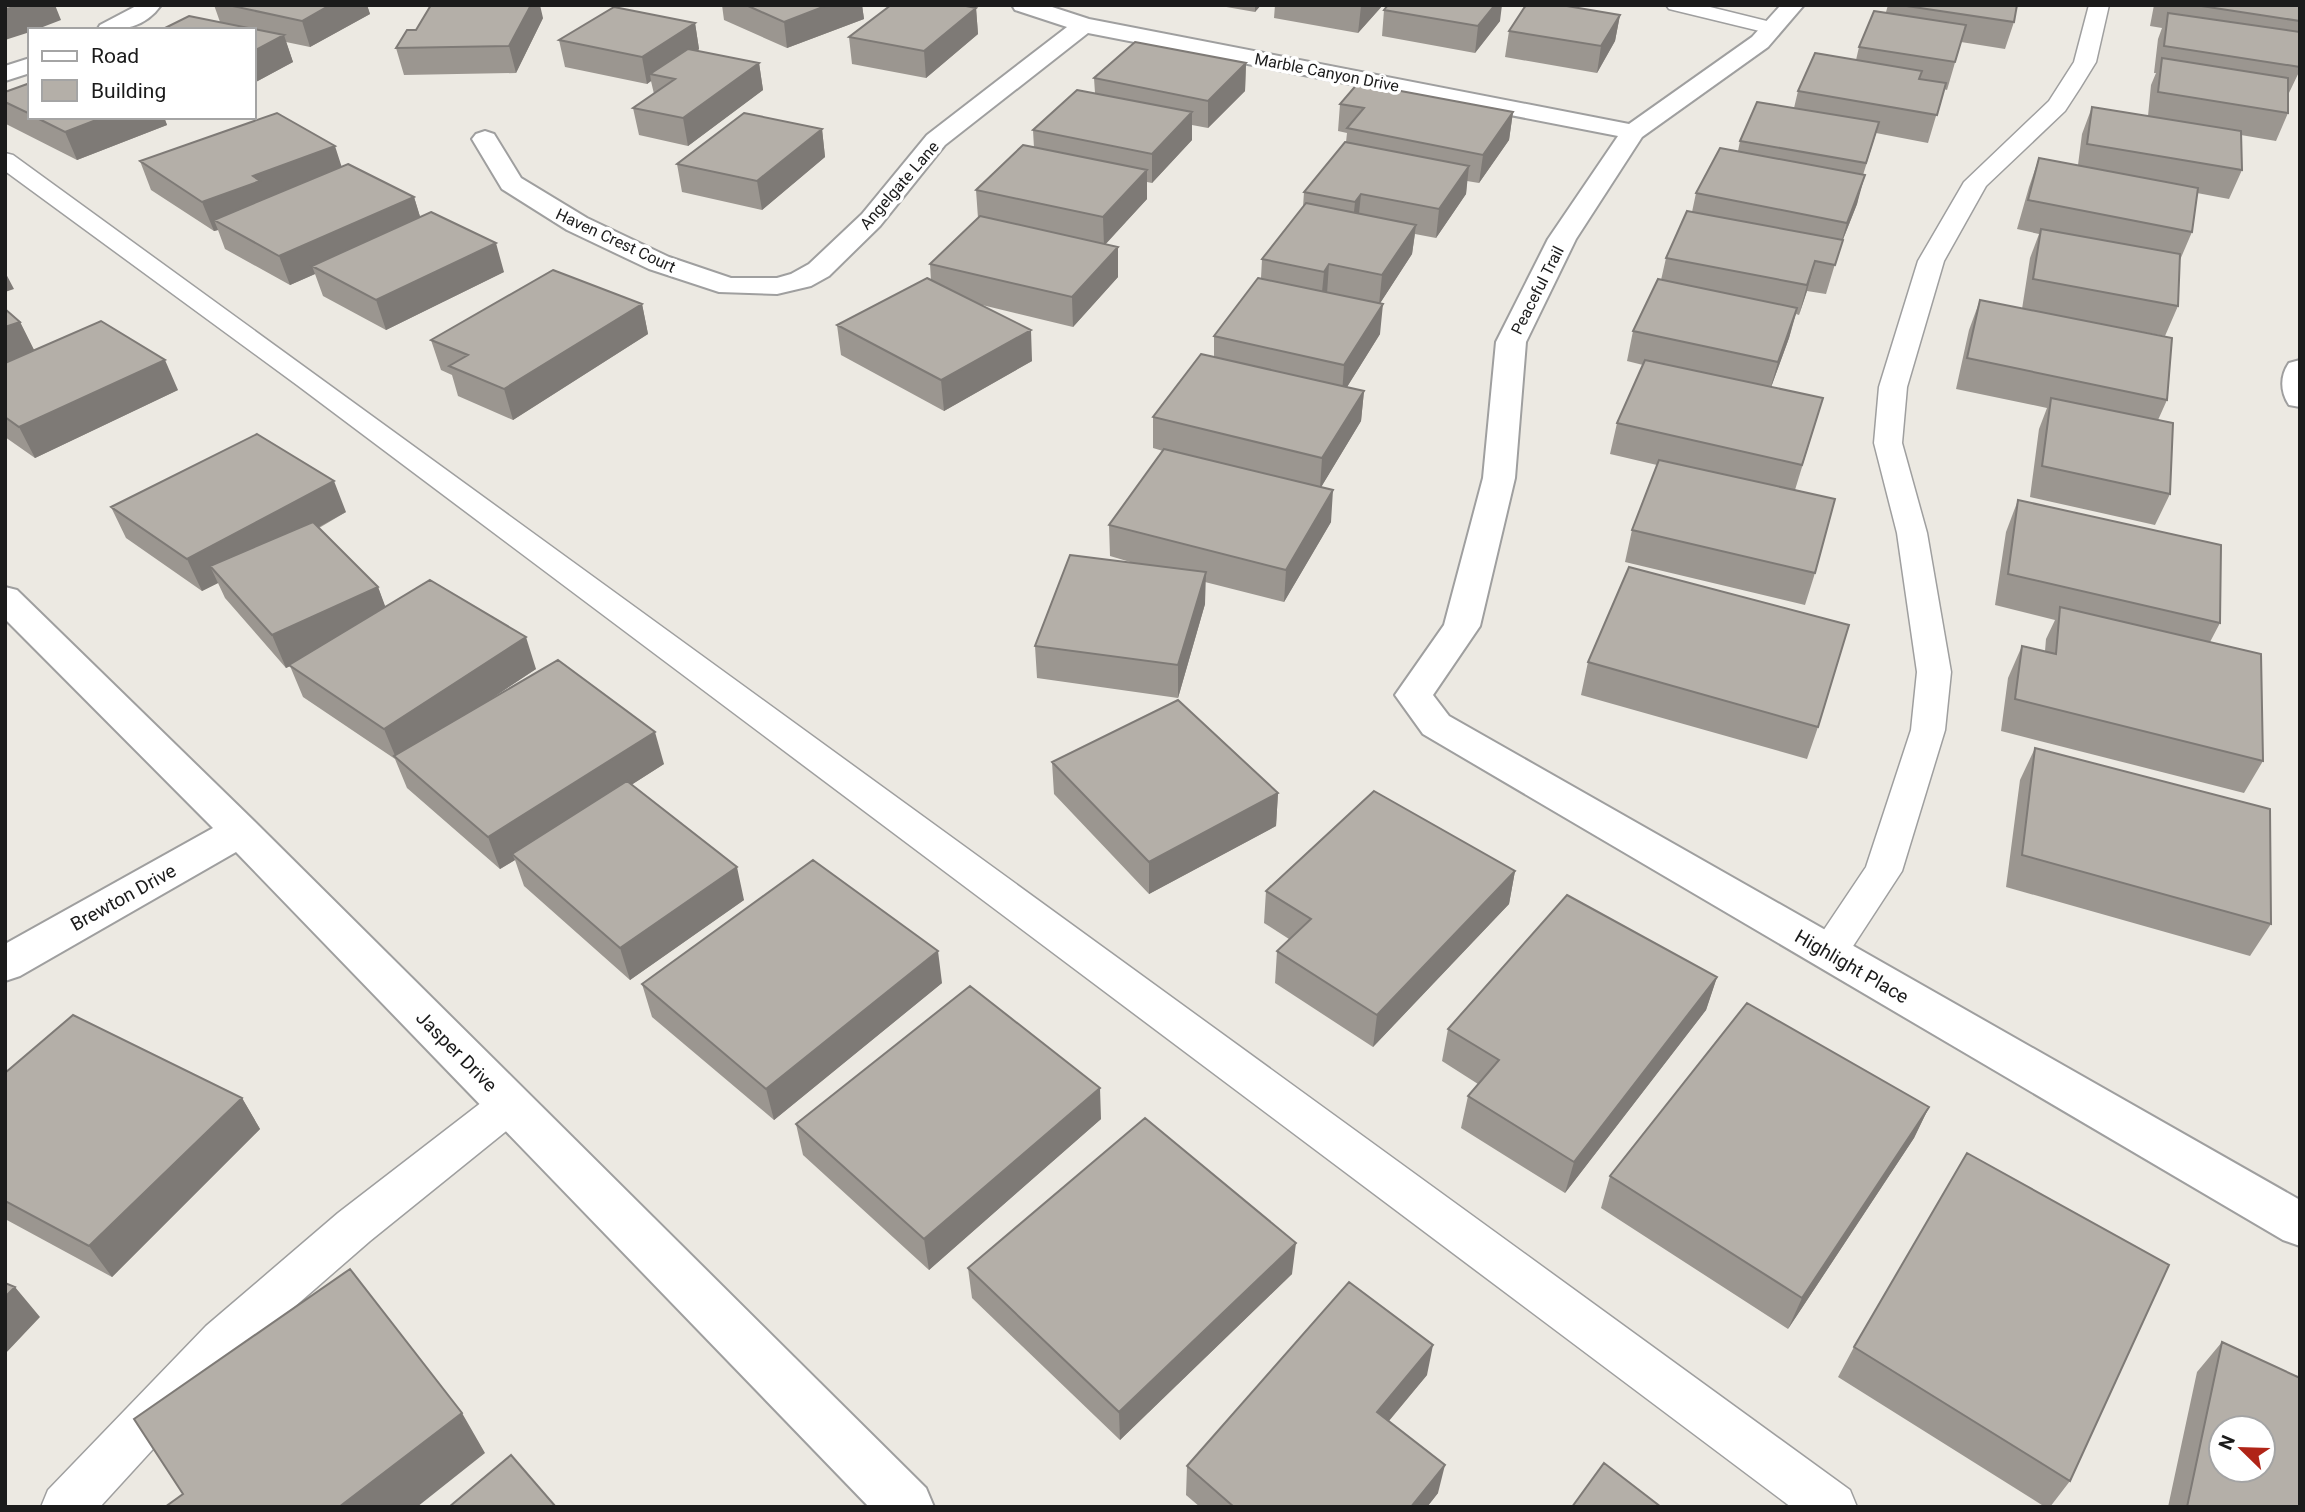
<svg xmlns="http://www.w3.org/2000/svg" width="2305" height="1512" viewBox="0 0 2305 1512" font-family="Roboto,sans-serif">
	<rect width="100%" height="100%" fill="#ece9e2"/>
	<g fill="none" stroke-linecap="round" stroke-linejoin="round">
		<defs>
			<path id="lane" d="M1666,5H1702L1779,24L1782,28L1779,32L1772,34L1669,9Z
				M2089,5H2109L2096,62L2080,88L2065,111L1986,186L1944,261L1907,387L1902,443L1927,533L1951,672L1945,730L1902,871L1842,963L1828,967L1814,963L1809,952L1866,867L1911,730L1917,672L1897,533L1874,443L1879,387L1918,261L1964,182L2049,101L2074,62Z
				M5,153L13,155L1850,1490L1857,1507H1791L297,385L5,171Z
				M510,1087L525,1092L531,1104L525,1116L370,1241L238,1356L100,1507H41L48,1490L206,1326L338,1213L495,1092Z"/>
			<path id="street" d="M138,5H161C145,28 123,30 97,30L100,25Z
				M1012,5H1046L1089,19L1629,124L1752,37L1781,5H1804L1768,47L1642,137L1576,239L1526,342L1515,478L1480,626L1433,695L1449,716L2300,1200V1246L2283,1240L1423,734L1395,695L1444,625L1483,478L1496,342L1548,239L1618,136L1088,33L945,145L880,226L829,276L811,286L777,294L719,292L649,269L567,230L502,189L472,139L476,134L485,131L494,134L521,178L587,218L669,257L731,278H777L791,274L809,264L862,214L927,135L1067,27L1015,10Z
				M30,58V73L5,81V66Z
				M2300,360V407L2289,405C2280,391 2280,376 2289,363Z
				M5,587L17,590L254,821L926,1488L934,1507H869L236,852L20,976L5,981V944L213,828L5,619Z"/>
		</defs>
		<use href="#lane" stroke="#9f9f9f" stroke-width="3"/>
		<use href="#street" stroke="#9f9f9f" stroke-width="4"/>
		<use href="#lane" fill="#fff" fill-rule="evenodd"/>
		<use href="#street" fill="#fff" fill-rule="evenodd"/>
	</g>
	<path fill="#9b9690" d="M214,5H367L370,14L310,47L286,42L293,62L254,83V30L220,22Z
		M722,5H862L864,19L787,48L724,20Z
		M1215,5H1261L1255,12Z
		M1275,5H1383L1358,33L1274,18Z
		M1888,5H2017L2014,22L2005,49L1961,42L1947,90L1944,89L1928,143L1876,133L1863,175L1857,204L1840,247L1826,294L1807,291L1799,315L1796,314L1789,338L1771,387L1823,398L1795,490L1815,573L1805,605L1625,562L1632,530L1657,465L1610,454L1617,423L1643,365L1627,361L1633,331L1661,280L1666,258L1692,212L1696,193L1738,151L1740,141L1794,108L1798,91L1856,60L1859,47L1886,12Z
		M2154,5H2300V70L2288,95V113L2276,141L2241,135L2242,170L2229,199L2197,193L2192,232L2180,260L2178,306L2165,336L2073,319L2167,400L2158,420L2170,494L2155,525L2030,497L2039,429L2047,408L1956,389L1969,330L1980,300L2022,309L2030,258L2039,234L2017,229L2029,187L2039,158L2078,165L2082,134L2092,107L2148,116L2151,85L2156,73H2154L2158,39L2162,28L2150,26Z
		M976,8L978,34L926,78L852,64L849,37Z
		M1384,10L1500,21L1475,53L1382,36Z
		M1620,15L1615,41L1597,73L1505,57L1509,31Z
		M543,18L516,73L404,75L396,48L416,30Z
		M695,23L699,49L698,51L759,63L763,90L688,146L639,135L633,108L654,94L651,81L647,84L565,67L559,40Z
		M1246,63L1245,91L1208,128L1192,125V140L1152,183L1147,182V199L1105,244L1118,247V277L1073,327L978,304L1032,361L944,411L841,355L837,325L931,281L930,264L978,218L976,190L1034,148L1033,130L1095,93L1094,78Z
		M30,83V117H164L167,125L77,160L6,124L5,122V92Z
		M1340,104L1513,112L1509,140L1479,183L1467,181L1466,194L1436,238L1415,234L1412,254L1380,303V334L1347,387L1364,391L1361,421L1321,487L1331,522L1284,602L1205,582V604L1178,698L1037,678L1035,646L1137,564L1110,556L1109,525L1163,451L1153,448V417L1214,357V336L1261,278L1262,259L1303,207L1304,192L1346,142L1347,133L1338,131Z
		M822,129L825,157L762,210L682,192L677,164Z
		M140,161L342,167L414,197L420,217L504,272L386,330L323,296L315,274L290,285L225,249L218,230L214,231L151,190Z
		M642,304L648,334L513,420L458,396L452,375L441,370L431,340Z
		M5,309L20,322L34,350L178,390L35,458L5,437Z
		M2018,500L2220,623L2210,642L2263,761L2244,793L2001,731L2008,678L2022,646L2045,651L2046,639L2055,620L1995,605L2006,532Z
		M111,507L346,512L319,528L378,587L385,607L536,669L486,702L664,764L631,785L744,900L630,980L524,886L515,860L500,869L407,788L395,759L303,697L290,666L286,668L225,598L218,583L202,591L126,538Z
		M1588,662L1818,727L1807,759L1581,695Z
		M2035,748L2271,924L2250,956L2006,887L2020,780Z
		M1052,762L1278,793L1276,826L1149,894L1054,794Z
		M1515,871L1509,904L1373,1047L1275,983L1277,951L1289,939L1264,923L1266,891Z
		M1717,977L1706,1010L1565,1193L1461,1128L1468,1096L1478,1084L1442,1061L1448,1029Z
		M942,983L774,1120L652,1017L642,984Z
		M5,1073L242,1098L260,1129L112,1277L5,1219Z
		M1929,1107L1914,1138L1788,1329L1601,1208L1610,1176Z
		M1101,1119L929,1270L803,1155L796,1124Z
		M968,1268L1292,1274L1120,1440L972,1298Z
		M2222,1342L2300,1507H2168L2197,1372Z
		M1854,1347L2070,1481L2050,1507H2045L1838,1377Z
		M1427,1375L1389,1421L1438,1493L1427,1507H1200L1186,1495L1187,1466Z"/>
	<path fill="#7e7a76" d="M19,5H55L61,20L35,30H30V32L5,40V10Z
		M330,5H367L370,14L310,47L302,21Z
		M531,5H540L543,18L516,73L509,46Z
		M828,5H862L864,19L787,48L784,22Z
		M1255,5H1261L1255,12Z
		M1362,5H1383L1358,33L1361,6Z
		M1495,5H1502L1500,21L1475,53L1478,26Z
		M976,8L978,34L926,78L924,51Z
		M1620,15L1615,41L1597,73L1601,46Z
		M695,23L699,49L659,76L650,74L651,81L647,84L642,57Z
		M284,35L293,62L254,83V51Z
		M759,63L763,90L688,146L683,118Z
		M1246,63L1245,91L1208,128V101Z
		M1192,112V140L1152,183V154Z
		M1513,112L1509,140L1479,183L1483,155Z
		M104,117H164L167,125L77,160L65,132Z
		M822,129L825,157L762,210L757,181Z
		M335,146L344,174L214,220L218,230L214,231L202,202L253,176Z
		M1469,166L1466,194L1436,238L1439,209Z
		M1147,170V199L1104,246L1103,217Z
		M1865,175L1857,204L1840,247L1826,294L1847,223Z
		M1361,194L1358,223L1352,231L1355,202Z
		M414,197L423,226L312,266L315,274L290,285L279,256Z
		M1416,225L1412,254L1379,305L1382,275Z
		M496,243L504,272L386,330L376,300Z
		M1118,247V277L1073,327L1072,297Z
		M1815,261L1807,291L1799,315L1807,285Z
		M1329,264L1327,294L1321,302L1324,272Z
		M5,272L14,289L5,292Z
		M642,304L648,334L513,420L504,389Z
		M1383,304L1380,334L1342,395L1344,365Z
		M1797,308L1789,338L1769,393L1778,362Z
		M20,322L35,352L5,363V327Z
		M1031,330L1032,361L944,411L941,380Z
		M165,360L178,390L35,458L19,427Z
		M1364,391L1361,421L1320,489L1322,458Z
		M334,481L346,512L222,580L210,566L218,583L202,591L187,559Z
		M1333,490L1331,522L1284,602L1286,570Z
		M1206,572L1205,604L1178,698V665Z
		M378,587L390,619L286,668L272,635Z
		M526,637L536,669L399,760L396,758L384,729Z
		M655,732L664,764L517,858L512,854L515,860L500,869L488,837Z
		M1278,793L1276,826L1149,894V862Z
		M737,867L744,900L630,980L620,948Z
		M1515,871L1509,904L1373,1047L1377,1015Z
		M938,951L942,983L774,1120L766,1089Z
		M1717,977L1706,1010L1565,1193L1574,1162Z
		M1100,1088L1101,1119L929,1270L924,1239Z
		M242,1098L260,1129L112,1277L89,1246Z
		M1929,1107L1914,1138L1788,1329L1802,1298Z
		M1296,1243L1292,1274L1120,1440L1119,1412Z
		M15,1287L40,1317L5,1354V1297Z
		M1433,1345L1427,1375L1372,1441L1377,1412Z
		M462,1413L485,1453L417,1507H339Z
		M1445,1465L1438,1493L1427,1507H1411Z"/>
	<path fill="#b4afa8" stroke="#7e7a76" stroke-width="2" fill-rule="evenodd" d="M5,5H19L5,10Z
		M228,5H330L302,21Z
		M431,5H531L509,46L396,48L407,30H416Z
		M746,5H828L784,22Z
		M891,5H961L976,8L924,51L849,37Z
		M1388,5H1495L1478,26L1384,10Z
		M1526,5H1561L1620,15L1601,46L1509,31Z
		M1900,5H2017L2014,22Z
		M2195,5H2300V21Z
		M614,7L695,23L642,57L559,40Z
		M1874,11L1966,25L1955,62L1859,47Z
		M2168,13L2300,32V67L2164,46Z
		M189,16L284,35L254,51V30H161Z
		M1135,42L1246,63L1208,101L1094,78Z
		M688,49L759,63L683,118L633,108L675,79L650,74Z
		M1815,53L1922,71L1919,79L1946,83L1937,115L1798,91Z
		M2162,58L2288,78V113L2158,92Z
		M30,83V114L5,102V92Z
		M1358,83L1513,112L1483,155L1347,128L1364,108L1340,104Z
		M1077,90L1192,112L1152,154L1033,130Z
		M1757,102L1879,122L1866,163L1740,141Z
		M2092,107L2241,131L2242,170L2087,144Z
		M277,113L335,146L253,176L260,181L202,202L140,161Z
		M744,113L822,129L757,181L677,164Z
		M35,117H104L65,132Z
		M1345,142L1469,166L1439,209L1361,194L1355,202L1304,192Z
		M1023,145L1147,170L1103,217L976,190Z
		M1720,148L1865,175L1847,223L1696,193Z
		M2039,158L2198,188L2192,232L2028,200Z
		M348,164L414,197L279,256L214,220Z
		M1306,203L1416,225L1382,275L1329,264L1324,272L1262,259Z
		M1687,211L1843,240L1835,265L1815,261L1807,285L1666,258Z
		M431,212L496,243L376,300L312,266Z
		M980,216L1118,247L1072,297L930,264Z
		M2041,229L2180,254L2178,306L2033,279Z
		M553,270L642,304L504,389L449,366L468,355L431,340Z
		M927,278L1031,330L941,380L837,325Z
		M1258,278L1383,304L1344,365L1214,336Z
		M1658,279L1797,308L1778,362L1633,331Z
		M1980,300L2172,338L2167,400L1967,358Z
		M5,309L20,322L5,327Z
		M101,321L165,360L19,427L5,417V363Z
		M1201,354L1364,391L1322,458L1153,417Z
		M1645,360L1823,398L1802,465L1617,423Z
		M2051,398L2173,423L2170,494L2042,466Z
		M257,434L334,481L187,559L111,507Z
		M1164,449L1333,490L1286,570L1109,525Z
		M1659,460L1835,499L1815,573L1632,530Z
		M2018,500L2221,545L2220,623L2008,574Z
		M313,522L378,587L272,635L210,566Z
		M1070,555L1206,572L1178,665L1035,646Z
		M1629,567L1849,625L1818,727L1588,662Z
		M430,580L526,637L384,729L289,665Z
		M2060,607L2261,654L2263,761L2015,699L2022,646L2056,654Z
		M558,660L655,732L488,837L394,756Z
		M1178,700L1278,793L1149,862L1052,762Z
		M2035,748L2270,809L2271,924L2022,855Z
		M627,781L737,867L620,948L512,854Z
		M1374,791L1515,871L1377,1015L1277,951L1311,919L1266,891Z
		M813,860L938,951L766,1089L642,984Z
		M1567,895L1717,977L1574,1162L1468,1096L1499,1060L1448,1029Z
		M970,986L1100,1088L924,1239L796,1124Z
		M1747,1003L1929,1107L1802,1298L1610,1176Z
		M73,1015L242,1098L89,1246L5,1201V1073Z
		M1145,1118L1296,1243L1119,1412L968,1268Z
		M1967,1153L2169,1265L2070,1481L1854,1347Z
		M350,1269L462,1413L339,1507H165L183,1494L134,1419Z
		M1349,1282L1433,1345L1377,1412L1445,1465L1411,1507H1234L1187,1466Z
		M5,1283L15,1287L5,1297Z
		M2222,1342L2300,1378V1507H2187ZM2221,1428H2263V1470H2221Z
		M511,1455L556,1507H449Z
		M1604,1463L1661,1507H1572Z"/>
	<g text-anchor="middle" stroke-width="7" stroke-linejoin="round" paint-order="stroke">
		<g font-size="16" fill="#1b1b1b" stroke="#fff">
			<text transform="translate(1327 72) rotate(11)" y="6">Marble Canyon Drive</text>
			<text transform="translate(899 185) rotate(-49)" y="6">Angelgate Lane</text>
			<text transform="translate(616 240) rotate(25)" y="6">Haven Crest Court</text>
			<text transform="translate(1537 290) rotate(-63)" y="6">Peaceful Trail</text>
		</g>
		<g font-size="19" fill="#1b1b1b" stroke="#fff">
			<text transform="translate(123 897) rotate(-29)" y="7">Brewton Drive</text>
			<text transform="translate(1852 966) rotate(30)" y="7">Highlight Place</text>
			<text transform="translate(457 1051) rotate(45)" y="7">Jasper Drive</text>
		</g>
	</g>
	<rect width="2305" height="1512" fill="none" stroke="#1b1b1b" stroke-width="14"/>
	<rect x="28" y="28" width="228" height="91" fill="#ffffff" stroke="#a4a4a4" stroke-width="2"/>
	<rect x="42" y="51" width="35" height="10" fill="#ffffff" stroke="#a4a4a4" stroke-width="2"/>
	<text x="91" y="63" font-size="21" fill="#1b1b1b">Road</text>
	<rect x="42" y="80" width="35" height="21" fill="#b4afa8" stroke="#a4a4a4" stroke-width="2"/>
	<text x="91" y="98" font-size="21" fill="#1b1b1b">Building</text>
	<g transform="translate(2242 1449) rotate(293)"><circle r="33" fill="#ffffff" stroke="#a4a4a4" stroke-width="2"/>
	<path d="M0-5L12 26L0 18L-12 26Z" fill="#b02417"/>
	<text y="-10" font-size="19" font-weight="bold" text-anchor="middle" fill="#1b1b1b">N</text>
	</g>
</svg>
